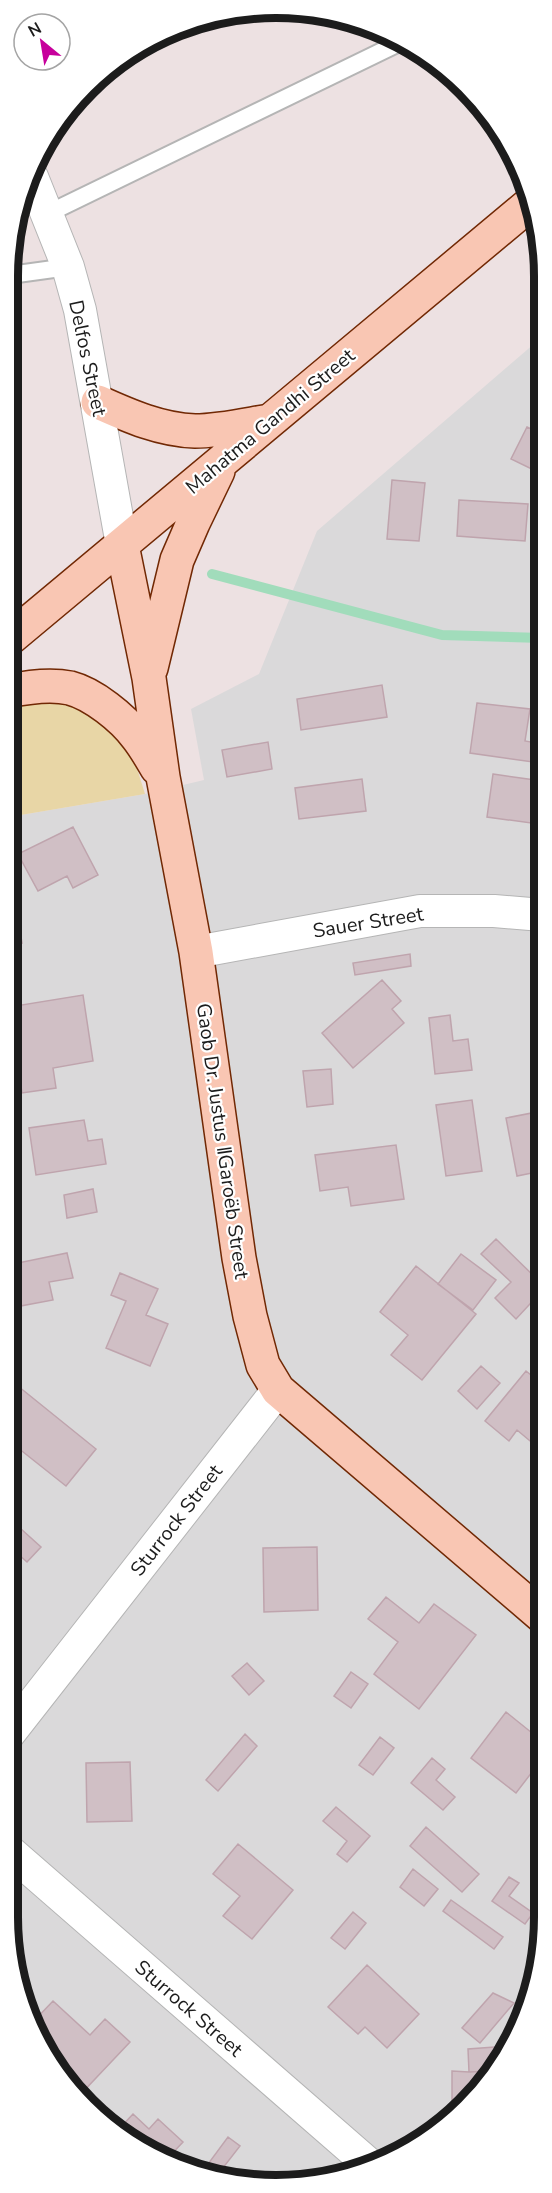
<svg xmlns="http://www.w3.org/2000/svg" width="552" height="2193" viewBox="0 0 552 2193" font-family="'Nunito Sans',sans-serif">
	<rect width="100%" height="100%" fill="#ede1e2"/>
	<path fill="#dad9da" d="M542,337V1952L509,2051L440,2130L362,2171L258,2185L157,2158L74,2094L28,2019L8,1917L9,817L145,794L204,780L191,709L259,674L317,531Z"/>
	<path fill="#e8d6a6" d="M58,700L85,711L117,738L135,762L145,794L9,817V704Z"/>
	<g fill="none" stroke-linecap="round" stroke-linejoin="round">
		<path stroke="#a1dcbb" stroke-width="10" d="M212,574L442,635L542,638"/>
	</g>
	<path fill="#d0bfc5" stroke="#bfa4ad" stroke-width="1.5" d="M527,427L542,434V474L511,459Z
		M392,480L425,483L419,541L387,539Z
		M459,500L528,504L525,541L457,536Z
		M382,685L387,717L301,730L297,699Z
		M477,703L530,709L525,741L542,744L540,763L470,753Z
		M268,742L272,769L227,777L222,750Z
		M493,774L542,781V816L532,815L531,823L487,817Z
		M362,779L366,811L299,819L295,788Z
		M73,827L98,875L73,888L67,876L38,891L18,854Z
		M19,924L22,943L9,945V925Z
		M410,954L411,966L355,975L353,963Z
		M382,980L401,1001L392,1009L404,1023L353,1068L322,1033Z
		M83,995L93,1061L53,1068L56,1088L22,1093L9,1007Z
		M450,1015L453,1041L468,1039L472,1070L435,1074L429,1018Z
		M331,1069L333,1104L307,1107L303,1071Z
		M472,1100L482,1171L446,1176L436,1105Z
		M542,1111V1171L517,1176L506,1118Z
		M84,1120L88,1141L102,1139L106,1164L36,1175L29,1128Z
		M396,1145L404,1199L351,1206L348,1187L320,1191L315,1155Z
		M93,1189L97,1212L67,1218L64,1195Z
		M496,1239L542,1284V1291L516,1319L495,1298L511,1282L481,1254Z
		M67,1253L73,1278L49,1282L53,1300L15,1307L8,1265Z
		M461,1254L496,1280L473,1310L438,1284Z
		M416,1266L476,1314L422,1380L391,1355L408,1335L380,1312Z
		M120,1273L158,1289L146,1315L168,1324L150,1366L106,1348L126,1301L111,1295Z
		M481,1366L500,1383L477,1409L458,1391Z
		M526,1371L542,1384V1451L517,1430L509,1441L485,1421Z
		M8,1378L96,1449L66,1486L8,1440Z
		M20,1528L41,1547L27,1562L8,1545V1542Z
		M317,1547L318,1610L264,1612L263,1548Z
		M386,1597L419,1623L434,1604L476,1635L419,1709L374,1674L398,1642L368,1619Z
		M247,1663L264,1681L249,1695L232,1676Z
		M351,1672L368,1684L351,1708L334,1696Z
		M506,1712L542,1741V1759L516,1793L471,1758Z
		M245,1734L257,1746L218,1791L206,1780Z
		M380,1737L394,1748L373,1775L359,1765Z
		M432,1758L445,1769L436,1780L455,1797L443,1810L411,1783Z
		M130,1762L132,1821L87,1822L86,1763Z
		M336,1807L370,1836L347,1862L337,1854L347,1841L323,1821Z
		M426,1827L479,1874L462,1892L410,1846Z
		M238,1844L293,1890L252,1939L223,1916L240,1896L213,1874Z
		M413,1869L438,1889L424,1906L400,1887Z
		M509,1877L519,1883L509,1896L533,1913L525,1924L492,1901Z
		M451,1900L503,1937L494,1949L443,1911Z
		M353,1912L366,1923L345,1949L331,1938Z
		M367,1965L419,2014L387,2048L365,2027L358,2034L328,2007Z
		M493,1993L514,2003L480,2043L462,2028Z
		M53,2001L90,2035L105,2019L130,2042L78,2097L31,2024Z
		M508,2046L509,2051L491,2071L469,2072L468,2049Z
		M452,2071L469,2072L491,2071L459,2108L452,2107Z
		M133,2114L149,2129L158,2119L183,2142L166,2160L157,2158L119,2129Z
		M228,2137L240,2146L219,2173L208,2164Z"/>
	<g fill="none" stroke-linecap="round" stroke-linejoin="round">
		<defs>
			<path id="lane" d="M47,214L403,41
				M10,275L68,267"/>
			<path id="street" d="M32,177L68,267L80,310L122,545
				M196,952L420,911H494L542,915
				M8,1735L278,1390
				M8,1850L371,2166"/>
			<path id="secondary" d="M98,402C129,416 161,430 195,431C219,431 245,425 269,421
				M122,545L149,678L163,777L196,952L239,1258L250,1316L263,1365L278,1390L542,1616
				M9,639L531,203
				M151,668L177,560L193,523L218,471
				M9,691C28,687 51,684 70,688C93,694 123,718 137,737C145,747 151,758 157,768"/>
		</defs>
		<use href="#lane" stroke="#b5b5b5" stroke-width="20"/>
		<use href="#street" stroke="#b5b5b5" stroke-width="34"/>
		<use href="#secondary" stroke="#712804" stroke-width="36"/>
		<use href="#lane" stroke="#fff" stroke-width="16"/>
		<use href="#street" stroke="#fff" stroke-width="32"/>
		<use href="#secondary" stroke="#f9c6b3" stroke-width="33"/>
	</g>
	<g text-anchor="middle" stroke-width="4.5" stroke-linejoin="round" paint-order="stroke">
		<g font-size="20" fill="#1c1c1c" stroke="#fff">
			<text transform="translate(88 358) rotate(78)" y="7">Delfos Street</text>
			<text transform="translate(270 421) rotate(-40)" y="7">Mahatma Gandhi Street</text>
			<text transform="translate(368 922) rotate(-9)" y="7">Sauer Street</text>
			<text transform="translate(223 1141) rotate(82)" y="7">Gaob Dr. Justus ǁGaroëb Street</text>
			<text transform="translate(176 1520) rotate(-52)" y="7">Sturrock Street</text>
			<text transform="translate(189 2008) rotate(41)" y="7">Sturrock Street</text>
		</g>
	</g>
	<path d="M0 0H552V2193H0ZM276 18H276A258 258 0 0 1 534 276V1917A258 258 0 0 1 276 2175H276A258 258 0 0 1 18 1917V276A258 258 0 0 1 276 18Z" fill="#fff" fill-rule="evenodd"/>
	<path fill="none" stroke="#1c1c1c" stroke-width="8" d="M276 18H276A258 258 0 0 1 534 276V1917A258 258 0 0 1 276 2175H276A258 258 0 0 1 18 1917V276A258 258 0 0 1 276 18Z"/>
	<g transform="translate(42 42) rotate(330)"><circle r="28" fill="#ffffff" stroke="#a4a4a4" stroke-width="1.5"/>
	<path d="M0-4.5L10 22L0 15L-10 22Z" fill="#c7009c"/>
	<text y="-9" font-size="16" font-weight="bold" text-anchor="middle" fill="#1c1c1c">N</text>
	</g>
</svg>
